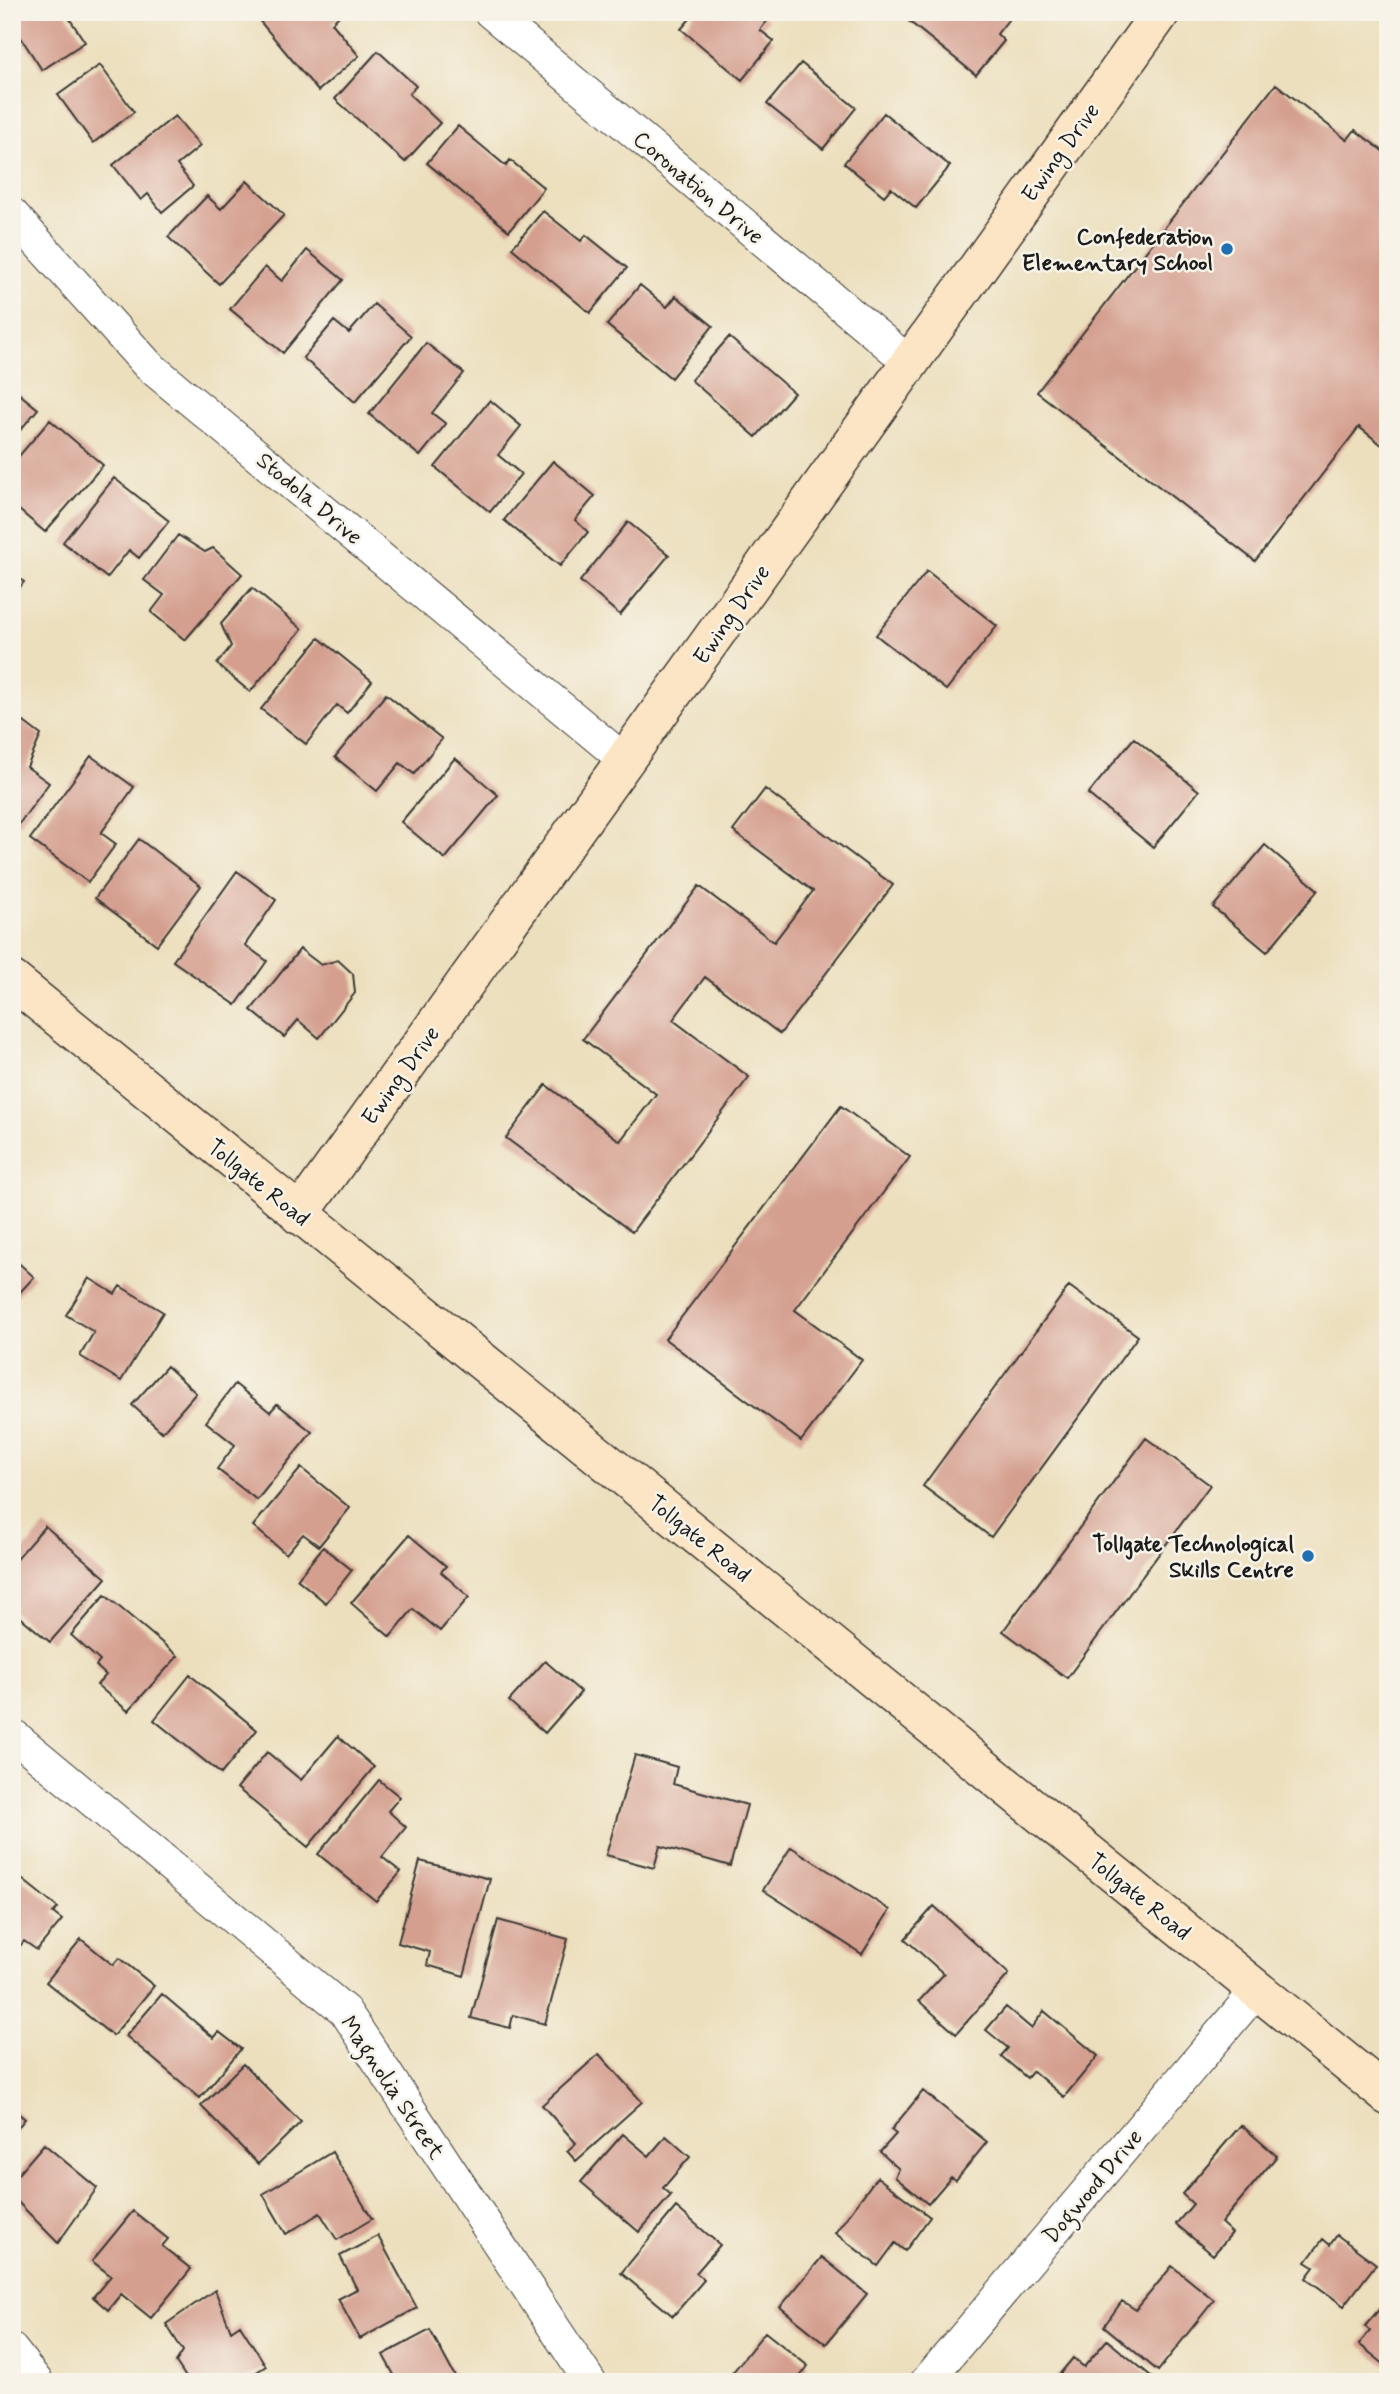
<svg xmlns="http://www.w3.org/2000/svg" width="1400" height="2394" viewBox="0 0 1400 2394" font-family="Mynerve,sans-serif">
	<rect width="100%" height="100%" fill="#f7f3e8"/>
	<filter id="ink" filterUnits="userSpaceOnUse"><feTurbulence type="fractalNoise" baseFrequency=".0143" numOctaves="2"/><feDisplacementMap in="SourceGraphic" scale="14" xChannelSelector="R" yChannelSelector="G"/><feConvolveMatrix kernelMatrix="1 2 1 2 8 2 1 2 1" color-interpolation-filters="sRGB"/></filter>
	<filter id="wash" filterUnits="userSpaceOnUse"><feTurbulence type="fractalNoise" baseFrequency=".00686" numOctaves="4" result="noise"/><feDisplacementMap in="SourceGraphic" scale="28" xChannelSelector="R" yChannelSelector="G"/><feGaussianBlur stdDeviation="1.57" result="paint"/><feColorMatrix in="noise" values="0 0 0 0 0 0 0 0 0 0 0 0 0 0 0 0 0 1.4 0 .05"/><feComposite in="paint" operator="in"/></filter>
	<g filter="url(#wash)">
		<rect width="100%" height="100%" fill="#ecdfbd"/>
		<g id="blocks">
			<path fill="#d49f8f" d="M25,12H65L85,42L42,70L12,24Z
				M267,12H335L339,16L332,23L359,56L318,91L258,19Z
				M696,12H758L768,20L760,30L774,41L742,80L681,29Z
				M910,12H1008L1012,15L997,34L1004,41L976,75L905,18Z
				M378,51L416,86L409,94L440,123L405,162L335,99Z
				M801,63L856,108L823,149L767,104Z
				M100,65L134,112L93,143L58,95Z
				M1276,84L1347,140L1355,130L1388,155V450L1359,427L1255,561L1037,392Z
				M884,113L950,166L916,208L891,188L884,196L844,163Z
				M175,116L200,146L177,165L193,186L162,212L148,194L141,200L113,165Z
				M458,126L506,166L510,160L544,188L509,231L427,163Z
				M247,181L284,215L219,284L168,237L207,196L221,209Z
				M543,211L581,241L586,235L627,268L590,313L512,248Z
				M307,250L343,280L283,353L230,309L265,267L282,281Z
				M640,285L667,307L676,296L713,326L671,378L607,325Z
				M374,304L411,336L355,402L303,358L334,321L349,333Z
				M729,337L794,393L756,437L691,380Z
				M426,343L464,373L432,413L446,424L420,456L369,414Z
				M12,388L38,409L12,440Z
				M490,400L521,426L498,455L521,474L490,512L435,467Z
				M50,420L103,465L45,532L12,504V464Z
				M553,461L595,496L575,520L588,532L560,566L504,520Z
				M114,478L169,521L139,558L129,550L107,578L63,542Z
				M628,522L669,555L620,615L580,581Z
				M178,535L205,552L213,548L242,574L185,640L151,612L164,595L144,580Z
				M927,571L997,626L946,690L876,635Z
				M12,574L24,582L12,597Z
				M252,588L302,629L250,692L217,664L231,646L221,624Z
				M319,638L372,681L347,713L337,705L306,744L261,709Z
				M386,694L442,739L414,774L400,763L377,791L335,757Z
				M12,713L41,735L27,767L49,783L19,824L12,819Z
				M1134,738L1199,791L1153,847L1088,794Z
				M91,756L134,787L101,833L116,844L88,882L30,839Z
				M455,758L498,795L445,859L401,822Z
				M765,789L893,885L780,1034L705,977L673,1020L749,1077L632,1232L506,1138L546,1085L620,1141L656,1094L583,1039L699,886L774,942L813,891L733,831Z
				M139,839L201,886L157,945L95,898Z
				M1265,845L1318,890L1267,952L1213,907Z
				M237,871L276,900L245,945L267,961L236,1005L173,961Z
				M300,949L321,965L338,960L353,974L355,993L319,1038L298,1020L284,1037L251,1010Z
				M841,1106L910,1157L795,1310L862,1360L801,1441L665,1339Z
				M12,1257L34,1277L12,1301Z
				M89,1278L115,1294L120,1286L163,1312L121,1381L80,1356L94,1332L66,1315Z
				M1069,1286L1138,1336L991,1537L923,1486Z
				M167,1366L196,1393L162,1432L132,1405Z
				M235,1384L270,1412L277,1404L312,1432L257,1500L217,1469L235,1445L206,1422Z
				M1146,1438L1210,1485L1067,1678L1003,1631Z
				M301,1468L350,1508L319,1546L303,1534L286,1554L253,1526Z
				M45,1526L106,1578L50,1642L12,1610V1564Z
				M409,1535L446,1566L441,1572L469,1597L440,1631L413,1609L390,1637L351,1603Z
				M323,1547L352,1570L326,1603L297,1579Z
				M105,1595L178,1656L128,1711L97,1685L106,1675L96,1666L100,1661L71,1635Z
				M545,1661L581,1692L545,1733L509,1701Z
				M190,1675L257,1730L221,1774L154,1720Z
				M338,1736L374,1767L308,1847L237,1788L267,1752L301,1780Z
				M635,1755L677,1767L673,1784L747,1805L730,1866L660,1846L654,1868L606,1855Z
				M379,1780L400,1797L388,1811L406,1827L382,1857L401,1872L376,1901L318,1854Z
				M791,1847L890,1910L862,1954L763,1890Z
				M420,1861L490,1879L464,1976L427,1965L430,1952L398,1943Z
				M12,1871L58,1908L53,1913L62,1920L37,1950L24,1941L17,1950L12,1947Z
				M934,1906L1009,1974L956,2034L919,2001L944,1974L905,1939Z
				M498,1920L568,1939L545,2024L513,2015L510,2028L471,2018Z
				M81,1939L113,1965L119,1958L154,1986L113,2036L46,1982Z
				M162,1994L214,2038L219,2032L241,2049L200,2098L126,2036Z
				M1006,2007L1031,2028L1044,2011L1098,2056L1064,2097L1033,2071L1027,2078L1001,2056L1008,2048L986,2030Z
				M599,2054L642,2102L576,2161L567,2151L576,2143L542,2105Z
				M243,2064L301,2122L258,2164L201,2106Z
				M923,2091L987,2142L956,2180L951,2177L928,2204L895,2177L899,2169L880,2152L896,2134L891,2130Z
				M12,2108L25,2119L12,2135Z
				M1241,2125L1277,2156L1221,2223L1232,2233L1213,2255L1176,2224L1193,2204L1182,2194Z
				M623,2134L649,2156L666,2136L690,2157L663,2188L671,2195L639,2232L581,2182Z
				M44,2144L97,2188L58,2243L12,2196V2181Z
				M332,2152L372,2219L337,2240L320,2213L286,2234L263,2194Z
				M877,2177L930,2217L905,2251L895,2243L878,2266L835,2233Z
				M676,2207L720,2245L696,2273L704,2280L673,2316L621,2273Z
				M133,2211L168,2239L162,2246L191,2269L151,2318L121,2294L108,2310L93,2297L111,2276L92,2261Z
				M1337,2235L1376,2264L1344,2306L1306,2278L1314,2267L1306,2262L1323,2239L1330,2245Z
				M378,2236L417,2308L360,2339L338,2299L357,2289L340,2256Z
				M822,2257L867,2294L826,2344L780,2307Z
				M1172,2266L1214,2300L1158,2371L1104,2326L1122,2301L1136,2310Z
				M215,2290L231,2331L240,2325L266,2366L241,2382H189L176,2362L183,2351L166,2324Z
				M1388,2299V2362L1385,2365L1359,2344L1370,2331L1365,2326Z
				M430,2330L458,2382H398L383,2355Z
				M765,2332L808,2366L796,2382H725Z
				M1107,2340L1152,2377L1148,2382H1053L1073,2358L1084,2367Z"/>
		</g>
	</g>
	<g filter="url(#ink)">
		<use href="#blocks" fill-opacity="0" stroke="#3b3934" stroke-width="2"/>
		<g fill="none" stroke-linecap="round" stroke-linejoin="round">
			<defs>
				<path id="street" d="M490,12L909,362
					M12,214L148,365L627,762
					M12,1734L345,2011L590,2382
					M12,2350L37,2382
					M926,2382L1257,1990"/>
				<path id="secondary" d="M12,980L1388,2096
					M299,1215L1161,12"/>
			</defs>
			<use href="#street" stroke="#3b3934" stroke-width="34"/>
			<use href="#secondary" stroke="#3b3934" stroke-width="41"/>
			<use href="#street" stroke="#fff" stroke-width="32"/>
			<use href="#secondary" stroke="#fce5c4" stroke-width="38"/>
		</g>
	</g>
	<g fill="#1f6fb2" stroke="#f7f3e8" stroke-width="2.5">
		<circle cx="1227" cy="249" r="7"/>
		<circle cx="1308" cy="1556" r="7"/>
	</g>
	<g text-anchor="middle" stroke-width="5" stroke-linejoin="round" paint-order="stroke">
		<g font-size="23" fill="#1c1c1c" stroke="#f7f3e8">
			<text transform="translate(1060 152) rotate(-54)" y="8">Ewing Drive</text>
			<text transform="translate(699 187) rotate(40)" y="8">Coronation Drive</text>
			<text transform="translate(310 498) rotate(40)" y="8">Stodola Drive</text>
			<text transform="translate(731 614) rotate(-55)" y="8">Ewing Drive</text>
			<text transform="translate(400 1075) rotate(-54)" y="8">Ewing Drive</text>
			<text transform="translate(259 1182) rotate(39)" y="8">Tollgate Road</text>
			<text transform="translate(700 1538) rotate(39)" y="8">Tollgate Road</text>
			<text transform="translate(1140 1896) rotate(39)" y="8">Tollgate Road</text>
			<text transform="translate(393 2087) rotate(56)" y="8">Magnolia Street</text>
			<text transform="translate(1092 2186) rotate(-50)" y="8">Dogwood Drive</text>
		</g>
		<g font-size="23" font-weight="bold" fill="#1c1c1c" stroke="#f7f3e8" text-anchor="end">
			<text x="1213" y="244">Confederation<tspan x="1213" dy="26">Elementary School</tspan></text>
			<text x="1294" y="1551">Tollgate Technological<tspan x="1294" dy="26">Skills Centre</tspan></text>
		</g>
	</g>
	<rect width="1400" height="2394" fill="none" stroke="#f7f3e8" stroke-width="42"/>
</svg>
